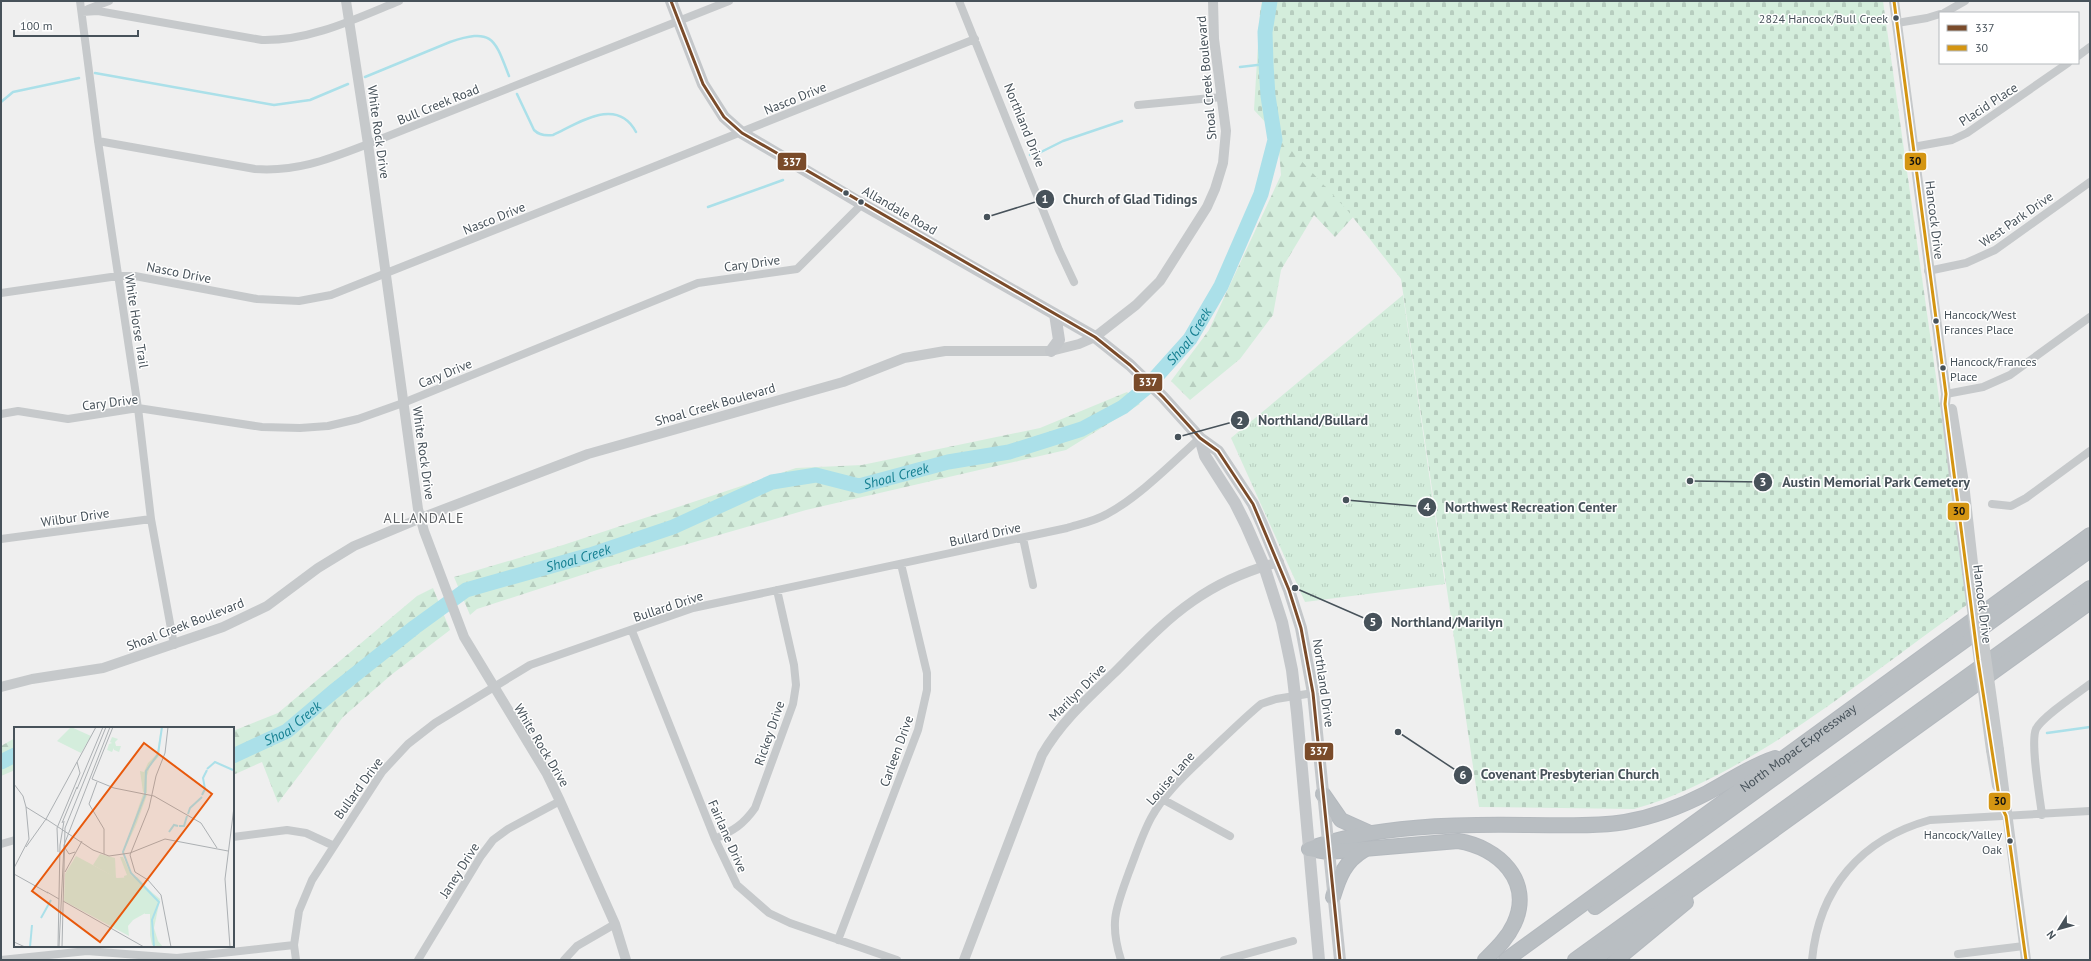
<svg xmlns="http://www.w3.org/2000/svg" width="2091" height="961" viewBox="0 0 2091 961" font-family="'PT Sans',sans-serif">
	<defs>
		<pattern id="grass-tufts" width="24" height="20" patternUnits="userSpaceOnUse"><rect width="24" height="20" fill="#d4eddc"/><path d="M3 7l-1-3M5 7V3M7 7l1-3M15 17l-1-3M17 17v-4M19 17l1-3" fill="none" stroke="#b7cdbf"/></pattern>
		<pattern id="forest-firs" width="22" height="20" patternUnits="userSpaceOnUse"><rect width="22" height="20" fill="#d4eddc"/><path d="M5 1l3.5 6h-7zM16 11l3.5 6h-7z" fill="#b7cdbf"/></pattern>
		<pattern id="cemetery-stones" width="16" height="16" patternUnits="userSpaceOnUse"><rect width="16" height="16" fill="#d4eddc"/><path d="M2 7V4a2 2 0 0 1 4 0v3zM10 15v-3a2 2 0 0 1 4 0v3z" fill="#b7cdbf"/></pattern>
	</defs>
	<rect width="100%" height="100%" fill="#efefef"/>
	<path fill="url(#grass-tufts)" d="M1403,295L1445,584L1305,602L1231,438Z"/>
	<path fill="url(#forest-firs)" d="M1272,64L1466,93L1335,237L1314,215L1281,270L1273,315L1240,359L1190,400L1171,381L1209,330L1281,175Z
		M1127,392L1140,404L1066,450L806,510L597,570L477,609L470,615L454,577L563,545L796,468L862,465L1040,428Z
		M433,588L450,630L391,675L343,717L278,803L262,762L233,775V731L278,713L417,596Z
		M15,738V770L1,776V746Z"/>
	<path fill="url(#cemetery-stones)" d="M1262,1H1883L1968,604C1903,651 1840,700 1773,743C1729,770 1684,795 1634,809L1479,807L1401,279L1348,211L1254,110L1260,12Z"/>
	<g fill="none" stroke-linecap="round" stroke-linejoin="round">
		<path stroke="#abe0e9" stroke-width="2.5" d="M1240,67L1266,64
			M95,73L274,105L310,100L348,84
			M365,77L450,42C493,27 495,40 509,76
			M517,94L534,130C539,135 546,136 553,135C579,123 617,96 636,132
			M1,102L13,92L79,78
			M1030,155L1039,153L1063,141L1122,121
			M708,207L783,180
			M2047,733L2090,727"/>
		<g stroke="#abe0e9" stroke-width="15">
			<path id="s1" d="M233,756L287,731L333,692L415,627L466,590L590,555L673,527L772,482L816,475L859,486L948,462L1009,452L1082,429L1123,407L1146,388L1190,339L1221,286L1261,194L1275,140L1268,96L1266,64L1265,32L1270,1"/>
			<path d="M1,762L15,755"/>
		</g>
		<defs>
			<g id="motorway">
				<path d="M1323,794L1341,820L1370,833"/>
				<path d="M1309,849C1372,825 1460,824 1528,825C1560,825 1593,827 1625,822C1653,817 1682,806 1707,793C1730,781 1750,766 1775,758"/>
				<path d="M1310,849L1328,852L1458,841C1498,847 1534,881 1514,924C1507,939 1496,949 1485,960"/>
				<path d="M1333,897C1339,877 1345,861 1364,850"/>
				<path d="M1595,907L2090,550"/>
				<path id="s2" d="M1506,960L2090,535"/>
				<path d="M1575,960L2090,588"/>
				<path d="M1593,960L2090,602"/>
				<path d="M1616,960L1686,902"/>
			</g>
		</defs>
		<use href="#motorway" stroke="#b4b9be" stroke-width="16"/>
		<path stroke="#c6c9cb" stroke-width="8" d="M80,1L98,141L138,408L151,519L174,645
			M959,1L1059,250L1074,282
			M88,9L109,1
			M82,12L98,11L262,40C310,41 355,19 399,1
			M1944,13L1965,1
			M1897,23L1927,18L1940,14
			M2078,56L2090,47
			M1138,105L1222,97
			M98,141L255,169C298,172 329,159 368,144L729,1
			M1913,147L1952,140L1967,133L2068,63
			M1928,271L1966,263L1995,250L2090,182
			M1,293L118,276H135L257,299L299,301L331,295L975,39
			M1946,394L1983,387L2010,375L2090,317
			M1,414L18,411L68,419L138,408L262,427L300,428L328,426L358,419L403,403L698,283L797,269L862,204
			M1992,504L2011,506L2026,498L2090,451
			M1023,538L1033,585
			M1,539L151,519
			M632,631L715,839L737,885L769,913L790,923L897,960
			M1164,800L1230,836
			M2042,815C2040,798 2030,742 2036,729C2042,717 2078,693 2090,684
			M233,837L287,830L306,833L332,845
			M715,839C734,830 743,825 755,808L793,704L796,685L794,665L777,590
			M1,844L15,840
			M838,940L918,730L927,690V673L901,564
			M1958,954L2024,946
			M1,960L87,951L177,958L294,945
			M296,960L294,945L299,911L312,880L382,772L408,744L435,723L530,665L693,608L1067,528C1080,524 1095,521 1107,514C1139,497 1173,462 1200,438
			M418,960L481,856L493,840L508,829L560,801
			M564,960L577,946L615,924
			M1121,960C1109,922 1116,908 1129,872C1136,854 1142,835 1151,818C1165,792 1188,772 1209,752C1226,736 1243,719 1261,704L1276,699L1313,693
			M1224,960L1293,941
			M1812,960C1819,888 1861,839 1930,820L2090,811"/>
		<path stroke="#c6c9cb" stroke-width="10" d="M346,1L368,144L418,509L424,531L464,637L547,774L560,801L615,924L626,960
			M1894,1L1946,394L1945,404L1955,484
			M1952,409L1964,483
			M1,687L32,679L103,668L223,627L267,606L318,568L354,546L421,518L588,454L843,382L904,358L945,351H1051L1079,344L1095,337L1136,305L1160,281L1207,207L1215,189L1223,163L1226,131L1214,39L1213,1
			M1991,750L1997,786
			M1999,750L2026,960
			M964,960L1042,755C1061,722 1087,699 1114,673C1139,648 1164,621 1193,601C1218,583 1249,570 1279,562"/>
		<path stroke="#c4c7ca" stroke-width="12" d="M671,1L703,84L724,117L742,133L862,204L1095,337L1130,365L1163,397L1200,438L1218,451L1253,504L1262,524L1289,590L1301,628L1313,693L1340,960
			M1051,351L1059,340L1055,314
			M1200,438L1205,456L1235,503L1246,525L1264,566L1282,622L1292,670L1297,713L1319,960"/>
		<use href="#motorway" stroke="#b9bec2" stroke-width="14"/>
		<path stroke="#c6c9cb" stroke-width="10" d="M1964,483L1973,563L1999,750
			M1955,484L1991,750"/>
		<defs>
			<path id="bus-1" d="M671,1L703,84L724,117L742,133L1095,337L1130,365L1163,397L1200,438L1218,451L1253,504L1289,590L1301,628L1313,693L1340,960"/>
			<path id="bus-2" d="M1894,1L1946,394L1945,404L1978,660L2000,803L2006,816L2026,960"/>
		</defs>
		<use href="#bus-1" stroke="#fff" stroke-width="6"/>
		<use href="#bus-2" stroke="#fff" stroke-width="6"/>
		<use href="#bus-1" stroke="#7a4b2a" stroke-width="3"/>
		<use href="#bus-2" stroke="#d49512" stroke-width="3"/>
	</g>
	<g fill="#47525a" stroke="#fff" stroke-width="1.5">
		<circle cx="1896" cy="18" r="3.5"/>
		<circle cx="846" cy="193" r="3.5"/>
		<circle cx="861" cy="202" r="3.5"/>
		<circle cx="1936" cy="321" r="3.5"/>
		<circle cx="1943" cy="368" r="3.5"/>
		<circle cx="2010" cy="841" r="3.5"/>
	</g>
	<g text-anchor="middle" stroke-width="3" stroke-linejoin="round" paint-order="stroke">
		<g font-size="12" fill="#47525a" stroke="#fff" text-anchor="end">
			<text x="1888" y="23">2824 Hancock/Bull Creek</text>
			<text x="1944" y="319" text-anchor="start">Hancock/West<tspan x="1944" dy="15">Frances Place</tspan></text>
			<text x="1950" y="366" text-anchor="start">Hancock/Frances<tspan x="1950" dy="15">Place</tspan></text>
			<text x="2002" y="839">Hancock/Valley<tspan x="2002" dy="15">Oak</tspan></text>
		</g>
		<g font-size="13" fill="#47525a" stroke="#fff">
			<text transform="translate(1206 78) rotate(-95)" y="5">Shoal Creek Boulevard</text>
			<text transform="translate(795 98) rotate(-22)" y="5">Nasco Drive</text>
			<text transform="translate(438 104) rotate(-22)" y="5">Bull Creek Road</text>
			<text transform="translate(1988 104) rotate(-33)" y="5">Placid Place</text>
			<text transform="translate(1025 125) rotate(68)" y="5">Northland Drive</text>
			<text transform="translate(379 132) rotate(82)" y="5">White Rock Drive</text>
			<text transform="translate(900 210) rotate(30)" y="5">Allandale Road</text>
			<text transform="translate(494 218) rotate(-22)" y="5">Nasco Drive</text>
			<text transform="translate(2016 219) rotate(-35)" y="5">West Park Drive</text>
			<text transform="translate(1935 220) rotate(83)" y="5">Hancock Drive</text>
			<text transform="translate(752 263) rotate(-8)" y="5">Cary Drive</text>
			<text transform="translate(179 272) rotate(11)" y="5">Nasco Drive</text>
			<text transform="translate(137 321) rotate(81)" y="5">White Horse Trail</text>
			<text transform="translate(445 373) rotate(-22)" y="5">Cary Drive</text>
			<text transform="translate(110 402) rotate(-7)" y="5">Cary Drive</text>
			<text transform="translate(715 404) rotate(-16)" y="5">Shoal Creek Boulevard</text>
			<text transform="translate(424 453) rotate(82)" y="5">White Rock Drive</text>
			<text transform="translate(75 517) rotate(-8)" y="5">Wilbur Drive</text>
			<text transform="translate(985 534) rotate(-12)" y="5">Bullard Drive</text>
			<text transform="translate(1983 604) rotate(83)" y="5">Hancock Drive</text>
			<text transform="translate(668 606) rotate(-18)" y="5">Bullard Drive</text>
			<text transform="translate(185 624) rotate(-21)" y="5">Shoal Creek Boulevard</text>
			<text transform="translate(1324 683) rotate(82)" y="5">Northland Drive</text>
			<text transform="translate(1077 692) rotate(-45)" y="5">Marilyn Drive</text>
			<text transform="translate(769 733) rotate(-71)" y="5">Rickey Drive</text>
			<text transform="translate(542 745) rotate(59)" y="5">White Rock Drive</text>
			<text dy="5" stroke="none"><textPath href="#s2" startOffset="361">North Mopac Expressway</textPath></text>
			<text transform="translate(896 751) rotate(-70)" y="5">Carleen Drive</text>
			<text transform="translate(1170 778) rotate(-49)" y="5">Louise Lane</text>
			<text transform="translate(358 788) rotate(-54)" y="5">Bullard Drive</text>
			<text transform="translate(728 836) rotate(66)" y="5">Fairlane Drive</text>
			<text transform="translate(459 870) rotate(-58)" y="5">Janey Drive</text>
		</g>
		<g font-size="14" font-style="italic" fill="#157f91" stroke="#fff">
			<text dy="5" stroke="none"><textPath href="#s1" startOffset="1076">Shoal Creek</textPath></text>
			<text dy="5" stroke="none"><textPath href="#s1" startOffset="740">Shoal Creek</textPath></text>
			<text dy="5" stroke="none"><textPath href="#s1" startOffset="404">Shoal Creek</textPath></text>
			<text dy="5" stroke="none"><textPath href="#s1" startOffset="68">Shoal Creek</textPath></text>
		</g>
		<g font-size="14" letter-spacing="1" fill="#5b5f62" stroke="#fff">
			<text x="424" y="523">ALLANDALE</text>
		</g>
	</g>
	<g transform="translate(14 727)">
		<rect width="220" height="220" fill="#efefef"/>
		<path d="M57,0L77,9L67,26L43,14ZM86,127L101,131L102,151L79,138Z" fill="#d4eddc"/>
		<path d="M147,0L145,29L136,39L133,49V66L129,65L126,44L130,45L134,36L143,27ZM129,67L133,68L122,98L109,126ZM106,130H109L117,148L146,172L140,201L144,214L149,220L138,218L136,208V187H131L130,183L113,166L110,149L113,148Z" fill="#d4eddc"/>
		<path d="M62,129L103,151L123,150L139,167L145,175L144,179L119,193L114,199L115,209L50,174L51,147Z" fill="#d4eddc"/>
		<path d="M98,10L104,12L101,15L102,19H107L105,25L100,23V21L98,25L93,23L95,17L98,16L96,15Z" fill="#d4eddc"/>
		<path fill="none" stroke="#abe0e9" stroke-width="2" d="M193,42L201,35L219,43M188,68L191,62L189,51L193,43M174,87L176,81L188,70M165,99H170L173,89M155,105L160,98L164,99M27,191L37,173M16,220L18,198M140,220L138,193L145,175L117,146L109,125L131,68L132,44L144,27L148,0"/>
		<path fill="none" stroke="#acb0b3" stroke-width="1" d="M99,0L78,52L100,61L140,69L187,96L203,121M154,0L151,26L142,49L135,81L116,128L121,145L134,153L147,168L157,220M83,55L75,77L90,102V127M0,57L9,69L12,80L33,93M63,62L89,0M32,92L79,123L95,129L116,126L151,112L214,124M48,96L63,60M43,101L66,46L63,35L82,0M43,101L44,125M12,120L32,92L63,35M51,121L55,127L61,125M0,141L15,112L12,80M51,145L68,114M0,147L34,166M33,165L45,172M49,174L130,220M0,215L11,220M44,220L46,118L50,94M45,220L50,118L96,0M48,220L51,101L92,0M216,220L211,152L220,80"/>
		<path fill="#e8590c" fill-opacity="0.15" stroke="#e8590c" stroke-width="2" d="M130,16L198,67L86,215L18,164Z"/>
		<rect width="220" height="220" fill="none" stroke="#47525a" stroke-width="2"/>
	</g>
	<path fill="none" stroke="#47525a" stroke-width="1.5" d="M987 217L1045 199M1178 437L1240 420M1690 481L1763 482M1346 500L1427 507M1295 588L1373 622M1398 732L1463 775"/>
	<g fill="#47525a" stroke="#fff" stroke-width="1.5">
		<circle cx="987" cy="217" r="4"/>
		<circle cx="1178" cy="437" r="4"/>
		<circle cx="1690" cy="481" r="4"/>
		<circle cx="1346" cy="500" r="4"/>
		<circle cx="1295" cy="588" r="4"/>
		<circle cx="1398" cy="732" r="4"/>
		<circle cx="1045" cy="199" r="10"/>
		<circle cx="1240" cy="420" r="10"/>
		<circle cx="1763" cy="482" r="10"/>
		<circle cx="1427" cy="507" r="10"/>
		<circle cx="1373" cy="622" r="10"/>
		<circle cx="1463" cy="775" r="10"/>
	</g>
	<g font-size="12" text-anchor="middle" font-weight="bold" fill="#fff">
		<text x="1045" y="203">1</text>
		<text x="1240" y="425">2</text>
		<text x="1763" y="486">3</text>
		<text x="1427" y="511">4</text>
		<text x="1373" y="626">5</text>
		<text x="1463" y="779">6</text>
	</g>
	<g font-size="14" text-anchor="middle" font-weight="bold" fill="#47525a" stroke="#fff" stroke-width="3" stroke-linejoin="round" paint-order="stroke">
		<text x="1130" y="204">Church of Glad Tidings</text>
		<text x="1313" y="425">Northland/Bullard</text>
		<text x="1876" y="487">Austin Memorial Park Cemetery</text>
		<text x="1531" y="512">Northwest Recreation Center</text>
		<text x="1447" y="627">Northland/Marilyn</text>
		<text x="1570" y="779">Covenant Presbyterian Church</text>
	</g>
	<g stroke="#fff" stroke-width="1.5">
		<rect x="1904" y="152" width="23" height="19" rx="4" fill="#d49512"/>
		<rect x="777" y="152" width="30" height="19" rx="4" fill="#7a4b2a"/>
		<rect x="1133" y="373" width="30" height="19" rx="4" fill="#7a4b2a"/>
		<rect x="1947" y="502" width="23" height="19" rx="4" fill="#d49512"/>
		<rect x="1304" y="742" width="30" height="19" rx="4" fill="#7a4b2a"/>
		<rect x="1988" y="792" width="23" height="19" rx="4" fill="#d49512"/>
	</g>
	<g font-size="11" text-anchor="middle" font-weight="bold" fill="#fff">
		<text x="792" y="166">337</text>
		<text x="1148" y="386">337</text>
		<text x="1319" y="755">337</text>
	</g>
	<g font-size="11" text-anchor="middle" font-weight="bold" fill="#111">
		<text x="1915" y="165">30</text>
		<text x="1959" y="515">30</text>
		<text x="2000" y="805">30</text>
	</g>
	<rect width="2091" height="961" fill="none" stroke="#47525a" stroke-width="4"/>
	<rect x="1939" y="12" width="140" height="52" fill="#ffffff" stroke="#b5babd"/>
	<rect x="1947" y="25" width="20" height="6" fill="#7a4b2a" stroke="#b5babd"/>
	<text x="1975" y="32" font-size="12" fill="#47525a">337</text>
	<rect x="1947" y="45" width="20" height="6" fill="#d49512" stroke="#b5babd"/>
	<text x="1975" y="52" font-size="12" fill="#47525a">30</text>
	<g transform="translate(2059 929) rotate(233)" stroke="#ffffff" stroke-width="3" paint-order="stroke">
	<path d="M0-3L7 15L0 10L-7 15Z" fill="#47525a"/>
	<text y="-6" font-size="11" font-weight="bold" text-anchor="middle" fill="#47525a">N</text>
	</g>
	<path d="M14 30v6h124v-6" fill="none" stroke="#47525a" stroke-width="2"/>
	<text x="20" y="30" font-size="12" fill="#47525a" stroke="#ffffff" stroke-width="3" paint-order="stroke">100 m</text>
</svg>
